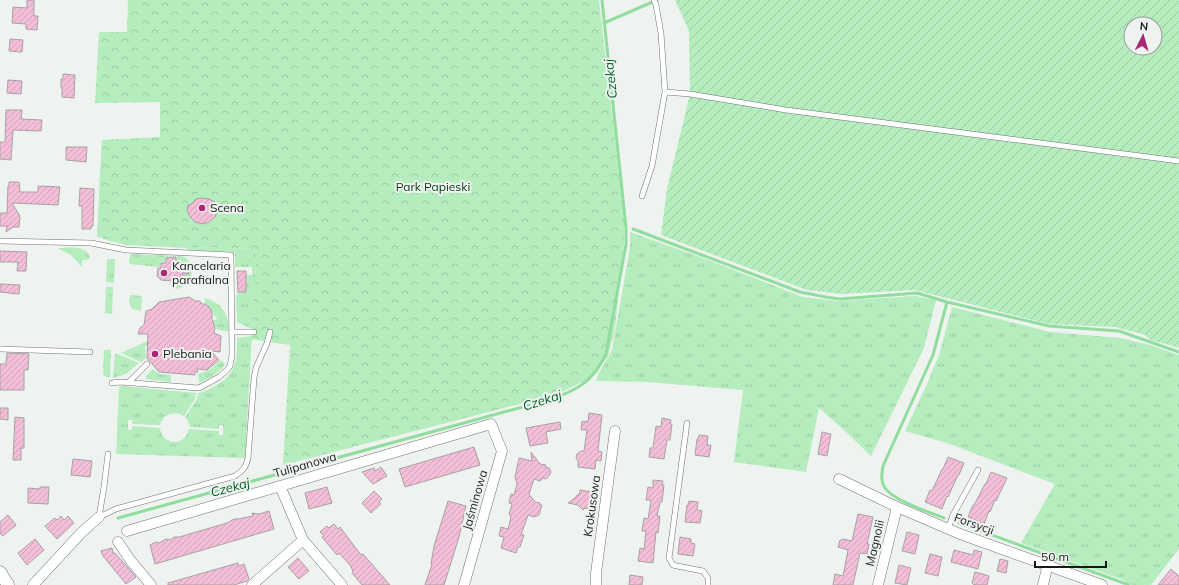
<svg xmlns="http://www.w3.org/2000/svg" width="1179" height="585" viewBox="0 0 1179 585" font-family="Mulish,sans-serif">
	<defs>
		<pattern id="grass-tufts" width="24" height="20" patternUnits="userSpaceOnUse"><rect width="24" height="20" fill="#b5edbe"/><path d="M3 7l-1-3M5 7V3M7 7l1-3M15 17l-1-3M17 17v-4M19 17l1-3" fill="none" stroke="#9bcba3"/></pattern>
		<pattern id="park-crowns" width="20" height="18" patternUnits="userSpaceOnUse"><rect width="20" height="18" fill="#b5edbe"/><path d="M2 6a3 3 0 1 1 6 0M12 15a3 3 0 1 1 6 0" fill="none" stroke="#9bcba3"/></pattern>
		<pattern id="garden-furrows" width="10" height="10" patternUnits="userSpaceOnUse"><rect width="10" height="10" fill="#b5edbe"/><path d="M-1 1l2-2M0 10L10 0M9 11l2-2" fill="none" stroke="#9bcba3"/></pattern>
		<pattern id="building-hatch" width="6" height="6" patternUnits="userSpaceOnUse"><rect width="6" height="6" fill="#f4bed8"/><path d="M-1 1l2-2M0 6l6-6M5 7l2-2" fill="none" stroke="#d0a3b9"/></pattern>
	</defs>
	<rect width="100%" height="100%" fill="#eff3f0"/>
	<path fill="url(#grass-tufts)" d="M630,232L703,258L803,297L839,301L915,296L936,300L924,348L871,456L845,431L819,408L806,472L734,462L743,390L647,382L596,381C598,372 608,359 612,350L630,247Z
		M104,236L162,246L257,249L252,329L237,322L236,297L238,292H246V275H252V267H235V252L187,250V248L126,245L103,239Z
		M57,248C68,248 87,244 90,258L88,260H82V267L71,255Z
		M130,254L177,256L178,255C182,256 187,258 189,261C197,273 188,288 175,289L176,285L184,283V274H187L186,264L177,263V256L166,257L165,262H161L160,267H157L129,264Z
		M107,259H115L114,283L106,282Z
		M106,287H113L112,314L105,313Z
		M130,295L142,296L141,311L132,309L129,303Z
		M205,298C223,304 228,313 229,331H223L216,329L215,326L213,325V320H216L217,317L213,315V312L205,303Z
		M952,307L1050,332L1121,338L1150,345L1179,355V549L1151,585H1132L1123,580L1021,543L1055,484L950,444L905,431L927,384L939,355Z
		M252,336L245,458L116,454L119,387L122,386L196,393L195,399L184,416C173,410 164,414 160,425L132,424L133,420H128V430H132V426L160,428C162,446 185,447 189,429L219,431V435H223V425H219V429L190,427L188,421L185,417L197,399L198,393C204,392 209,389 215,386C237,374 237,360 237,338Z
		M150,340L145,347L146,358L141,362L121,353Z
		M104,350H111L110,377H106L103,374Z
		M115,354H118L139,363L126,374L113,378Z
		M221,360L225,364C219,374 209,378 199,383L198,374L211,369Z
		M153,369L159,374L171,375V382L146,379V376Z"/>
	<path fill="url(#park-crowns)" d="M128,0H599L624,219V243L615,328L608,357L586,380L558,394L283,465L290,345L251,339L257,249L162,246L97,237L100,173L102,140L160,137V102L95,103L99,32H127Z"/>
	<path fill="url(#garden-furrows)" fill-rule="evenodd" d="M675,0H1179V348L1151,340L1145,335L1115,327L1049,324L915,290L842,294L807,290L661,235L667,189L690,94L689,31ZM1131,24H1155V48H1131Z"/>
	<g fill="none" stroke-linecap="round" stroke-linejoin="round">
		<path stroke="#91dd9f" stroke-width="3" d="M604,23L657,0
			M633,229L800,292L826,297L840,299L917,293L947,302L1049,326L1119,331L1179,352
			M118,518L548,400C576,391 593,382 606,354L626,244V228L602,0
			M944,518C929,512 894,501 885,488C880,481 882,473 883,466L933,355L947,302
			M959,523L1129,585"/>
	</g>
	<path fill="url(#building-hatch)" stroke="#a6a2a4" d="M27,0H34V16H38L37,30L26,29V24L12,23L13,7L27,8Z
		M10,39L23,40L22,52L9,51Z
		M63,74L75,75L74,98L62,97V88H61V79H63Z
		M8,80L22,81L21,94L7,93Z
		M6,110H22L21,119L42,120L41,131L13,130L11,160L0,159V142H5Z
		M66,147H87L86,162L66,160Z
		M9,182H19L20,192H38V186L60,187L58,205L12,203L20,216L19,227H13L6,232L7,226H0V213H7L8,186H9Z
		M80,188L94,189L93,226H91V229H82V206H79Z
		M201,198L209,199L215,202V205H217V212L215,217L209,222L203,224L195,222L191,218L187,211L188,205H190L196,199Z
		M0,251L27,252L26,271H17L18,262H0Z
		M176,257V264H185V267L189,274L183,273V282L161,280L157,276L158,268H161V263H166V258Z
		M237,271H246V292H238Z
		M0,284L20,285L19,294L0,292Z
		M189,297L195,301H200L202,304H205L209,307L212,312V319L215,328L214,333L221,336L220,352L211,351L219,360L207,370L197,369L198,372H195V375L159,372L147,358L148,334H138L140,328L144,325L146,311L152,309L159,302Z
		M7,353L29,354L28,370H24V390H0V364H6Z
		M0,408H8V420L0,419Z
		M589,413L602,415L598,451L602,452L601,461L596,460L595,469L578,467V461L576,458L577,454L581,451H584L587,430H581L582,421L588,422Z
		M15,417L24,418V448H21V460H13Z
		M662,418L671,420L670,424H672L670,440H667L664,459L649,457L650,448H653L656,426L661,427Z
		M560,422L561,429L546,432L548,443L530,446L526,428Z
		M822,432L831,434L827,456L818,454Z
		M699,435L708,436L707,445H711L709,457L695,455L697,439H698Z
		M474,447L480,465L405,487L399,469Z
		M531,452L540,464L546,465L545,467L549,468L551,472L549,476L546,479L543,478L540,481L534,479L529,494L535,502L540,503V505H542L539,515L534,517L528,515L521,535H524L520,547H518L516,553L501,548L504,537L499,536L501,527L508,529L511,517L509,514L512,504L509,503L511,494L514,495L517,484L515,477L519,458L532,461Z
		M948,457L964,463L959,475H958L948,497L947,496L942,509L925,502L930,490L932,491L942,469H943Z
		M73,459L92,461L90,477L71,475Z
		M381,467L387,476L373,484L362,472L374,468L375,471Z
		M991,472L1007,478L996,501L995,500L990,512L989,511L984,524L968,517L973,505H974L985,484H986Z
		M653,480L663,481L662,485H664L662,502H660L657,516H660L658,533L656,532L653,563L638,561L640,548L644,549L646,531H642L644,518L648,519L651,500H646L648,487L653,488Z
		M40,487H49L48,504L28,503V488L40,489Z
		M327,487L332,503L309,509L305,493Z
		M580,490L593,492L591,509L585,508L583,510L578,505L568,503L576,497L577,495H579Z
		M374,491L382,499L379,502L381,504L371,513L362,503Z
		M448,501L466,506L459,537L444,585H425L432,564H431L434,546Z
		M689,501L698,502L697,510L702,511L700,523L685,522L687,505H688Z
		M269,511L274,529L155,564L150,545L156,542L159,543L166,539L170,540L174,537H179L227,523L234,519H238L253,516L252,513L259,514Z
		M858,514L873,517L867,544H869L867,554L860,553L853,585H833L835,574L843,576L848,550L838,547L840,540H842L843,539L852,541Z
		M8,515L16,525L3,536L0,533V522Z
		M61,516L64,520L68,516L74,523L57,539L45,526L55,518L57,520Z
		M334,524L338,529L340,527L361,555L363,554L390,585H362L352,573L353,571L350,565L339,553L337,555L322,537L324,536L320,532L327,526L329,528Z
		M907,532L919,535L915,554L902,551Z
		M680,537L691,539V543L695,544L693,556L678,554Z
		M35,539L44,550L27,565L18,553Z
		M112,548L113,553H115L136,577L126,584L103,556L101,551Z
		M954,550L973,555L974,550L982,552L978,569L951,562Z
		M930,554L942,557L938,576L925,573Z
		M298,558L309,571L299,579L288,567Z
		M1000,559L1008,561L1006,573L997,571Z
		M238,563L239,566L244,564L249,579L247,581L234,585H168V583Z
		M899,565L911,568L907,585L895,583Z
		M1171,569L1179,576V585H1158Z
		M975,572L989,576L987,585H974L972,583Z
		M630,575L643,577L642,585H629Z"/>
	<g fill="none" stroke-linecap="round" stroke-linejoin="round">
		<defs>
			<path id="service" d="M665,92L690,94L786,110L1179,161
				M642,196L652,166L665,92L661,33L656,5L654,0
				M0,241L91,243L126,250L231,255L232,355L230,366L227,370L219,377L199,388L120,382L112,383
				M232,332H254
				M0,349L90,352
				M128,383L147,364
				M687,423L669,558L673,565L677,566L703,571L708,578V585
				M99,517L116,509L235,476C243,471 246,467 248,458L254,378L256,368L267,343L270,332
				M99,517L104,487L108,454
				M948,529L953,515L978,470"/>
			<path id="minor" d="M839,479L897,507L960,534L1102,585
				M280,486L303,540L342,585
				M127,531L491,424L502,451L464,585
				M118,542L131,561L151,585
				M33,585L82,532L99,517
				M252,585L303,540
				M596,585V573L615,431
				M878,585L897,507
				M1043,585L1048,564"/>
			<path id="tertiary" d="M0,572L8,585"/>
		</defs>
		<use href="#service" stroke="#6f716f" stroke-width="6"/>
		<use href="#minor" stroke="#6f716f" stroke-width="11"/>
		<use href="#tertiary" stroke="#6f716f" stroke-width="13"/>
		<use href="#service" stroke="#fff" stroke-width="5"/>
		<use href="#minor" stroke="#fff" stroke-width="10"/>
		<use href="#tertiary" stroke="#fff" stroke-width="12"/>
	</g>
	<g fill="#a82775" stroke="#eff3f0" stroke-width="1.5">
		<circle cx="202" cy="208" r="4"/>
		<circle cx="164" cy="273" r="4"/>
		<circle cx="155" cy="354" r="4"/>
	</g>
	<g text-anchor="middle" stroke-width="4" stroke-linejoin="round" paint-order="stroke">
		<g font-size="12" fill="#003b14" stroke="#eff3f0">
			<text x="433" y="191">Park Papieski</text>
		</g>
		<g font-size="12" fill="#181918" stroke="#eff3f0" text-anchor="start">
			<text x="210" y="212">Scena</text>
			<text x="172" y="270">Kancelaria<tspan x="172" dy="14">parafialna</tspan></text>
			<text x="163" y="358">Plebania</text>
		</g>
		<g font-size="12" fill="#181918" stroke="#eff3f0">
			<text transform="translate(305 465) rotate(-16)" y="4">Tulipanowa</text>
			<text transform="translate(475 500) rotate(-74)" y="4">Jaśminowa</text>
			<text transform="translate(592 506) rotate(-82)" y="4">Krokusowa</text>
			<text transform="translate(974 524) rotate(20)" y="4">Forsycji</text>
			<text transform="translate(875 543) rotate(-77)" y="4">Magnolii</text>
		</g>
		<g font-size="13" font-style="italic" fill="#015d25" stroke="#eff3f0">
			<text transform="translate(610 79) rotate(-96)" y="5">Czekaj</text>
			<text transform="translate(542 400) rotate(-18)" y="5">Czekaj</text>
			<text transform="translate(230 487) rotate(-15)" y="5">Czekaj</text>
		</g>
	</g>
	<g transform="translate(1143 36) rotate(5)"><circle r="19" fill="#eff3f0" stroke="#999c9a"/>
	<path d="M0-3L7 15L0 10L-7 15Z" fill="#a82775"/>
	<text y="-6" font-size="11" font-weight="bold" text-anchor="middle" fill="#181918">N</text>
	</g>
	<path d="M1035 561v6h71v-6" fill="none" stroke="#181918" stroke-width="2"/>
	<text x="1041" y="561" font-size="12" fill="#181918" stroke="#eff3f0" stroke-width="3" paint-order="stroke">50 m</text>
</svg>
